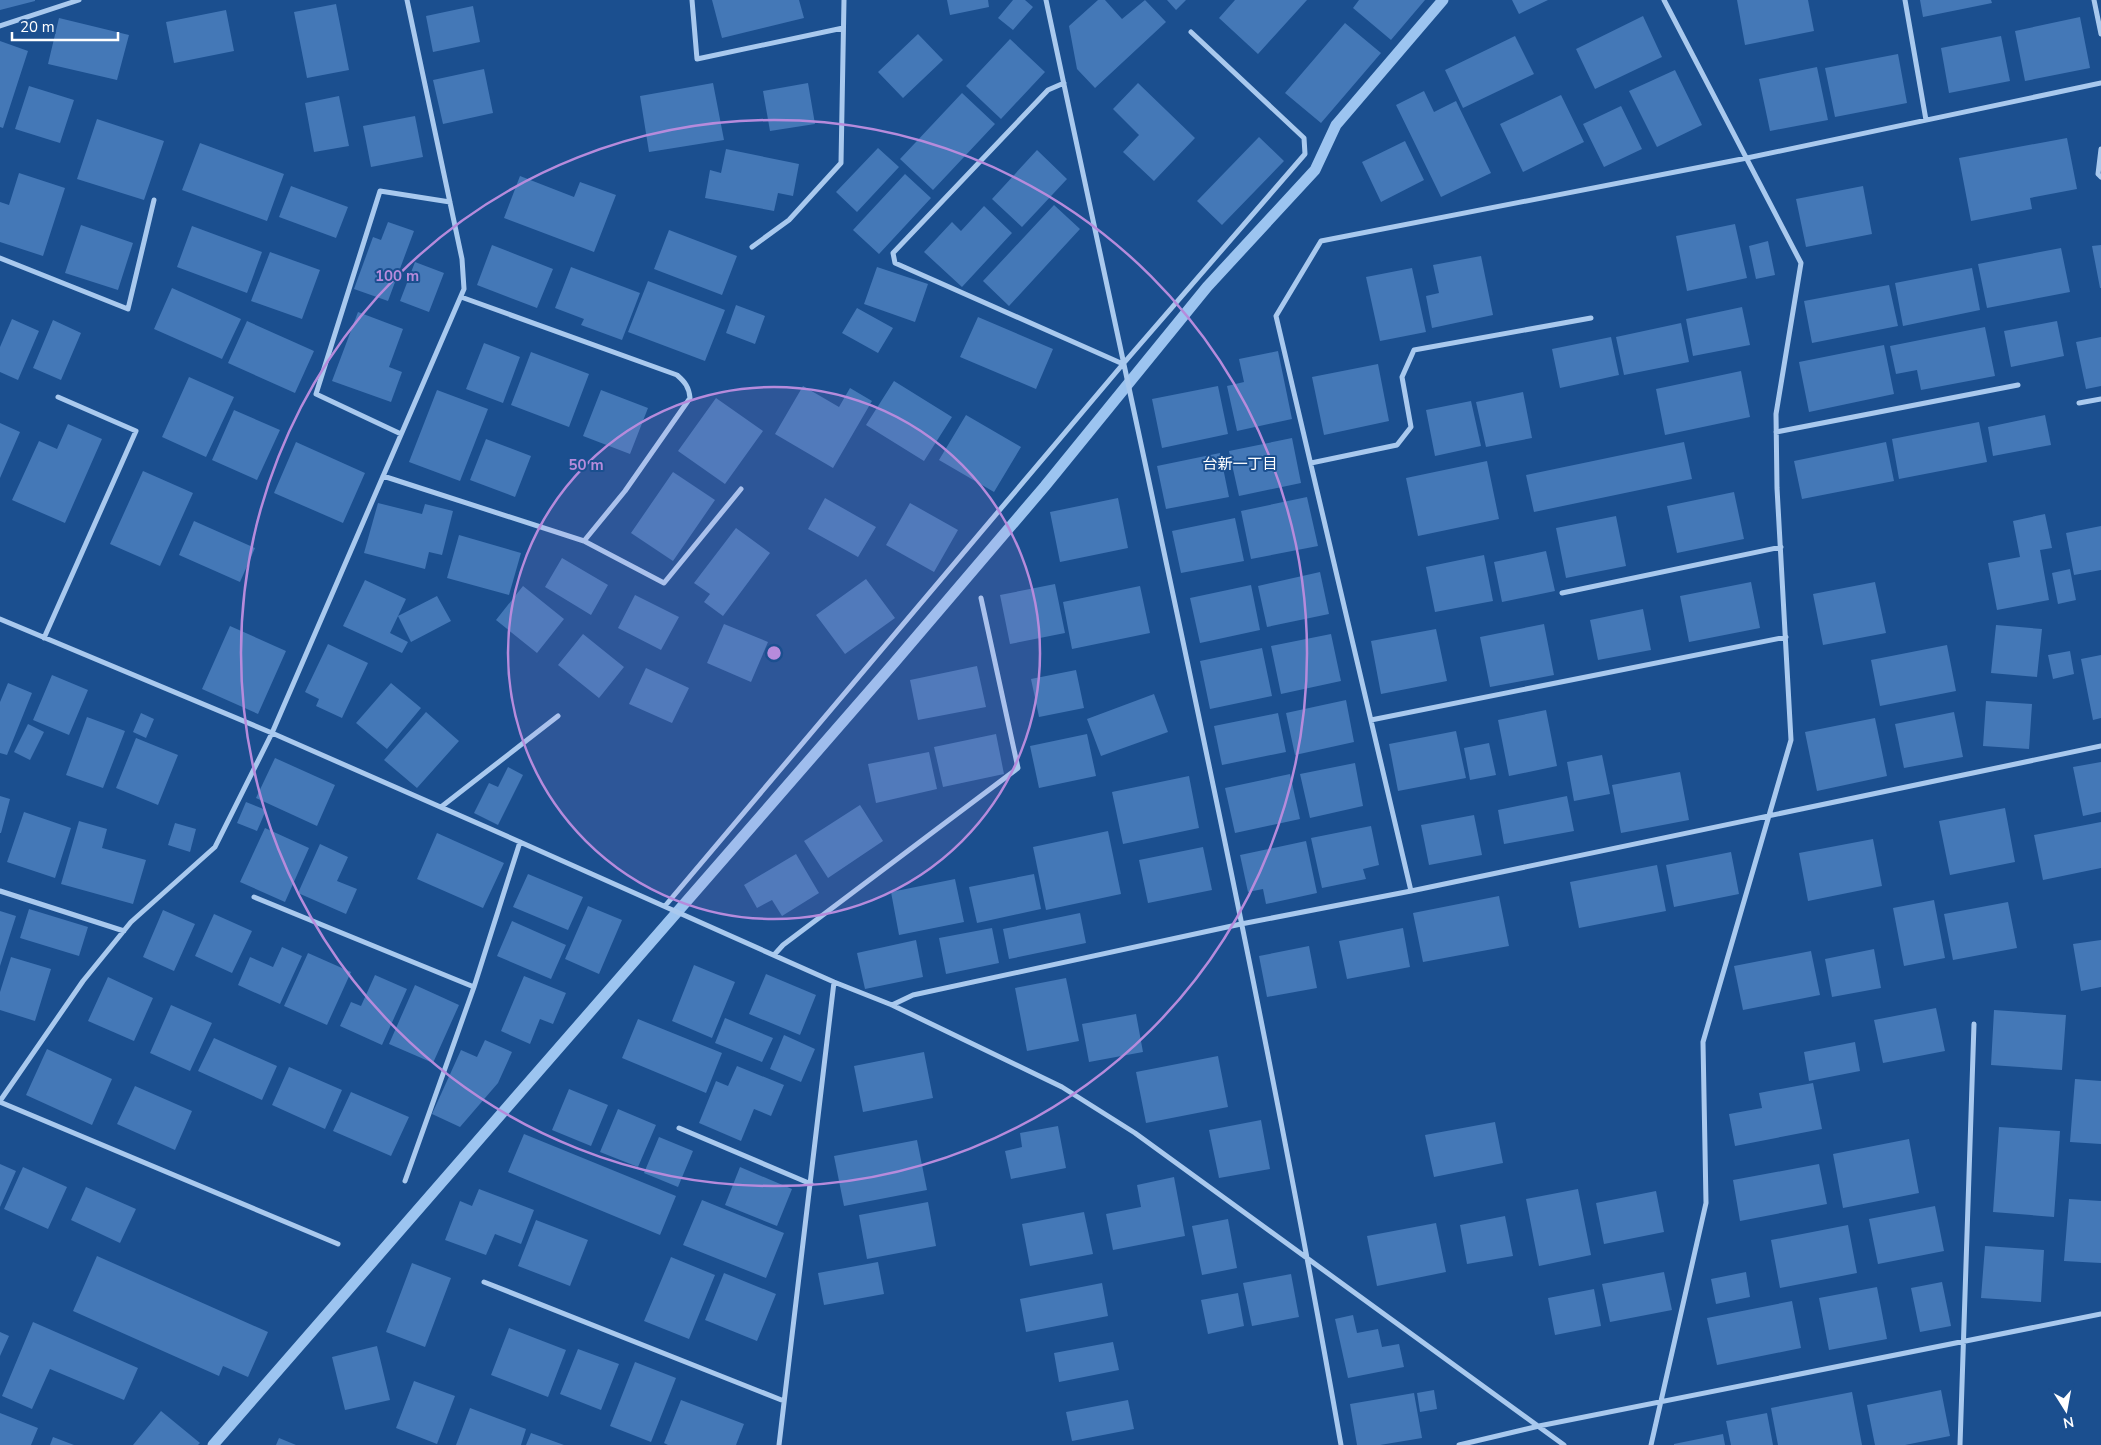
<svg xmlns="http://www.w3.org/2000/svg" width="2101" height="1445" viewBox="0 0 2101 1445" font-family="'Nunito Sans','Noto Sans JP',sans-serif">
	<rect width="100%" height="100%" fill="#1b4f8f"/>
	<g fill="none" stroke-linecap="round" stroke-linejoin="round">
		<path stroke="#9cc4f0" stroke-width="11" d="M213,1445L894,663L1045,486L1207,287L1315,170L1336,125L1443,0"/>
	</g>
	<path fill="#4478b7" d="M0,0H35V1L0,10Z
		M712,0H799L804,18L722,38Z
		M947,0H988L989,7L950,15Z
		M1013,0H1025L1033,7L1013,30L998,18Z
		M1098,0H1105L1122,19L1145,0L1166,22L1095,88L1077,69L1069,26Z
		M1167,0H1186L1176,10Z
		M1235,0H1307L1258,54L1219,18Z
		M1359,0H1425L1391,40L1353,8Z
		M1512,0H1548L1519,14Z
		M1737,0H1808L1814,31L1745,45Z
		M1920,0H1991L1992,3L1923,17Z
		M336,4L349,70L307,78L294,12Z
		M473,6L480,42L433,52L426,16Z
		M226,10L234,51L174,63L166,22Z
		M1643,16L1662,57L1595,89L1576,49Z
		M2080,17L2090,68L2025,81L2015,31Z
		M59,18L129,35L117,80L48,64Z
		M1345,23L1381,53L1321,123L1285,93Z
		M918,34L943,60L903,98L878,72Z
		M1515,36L1534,74L1463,108L1445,70Z
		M2001,36L2010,81L1949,93L1941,48Z
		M1010,39L1045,72L1001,119L966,86Z
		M0,41L28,51L3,128L0,127Z
		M1898,54L1907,103L1835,117L1825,68Z
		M1817,67L1828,120L1770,131L1759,79Z
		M484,69L493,113L443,124L433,80Z
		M1675,70L1702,125L1657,147L1629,91Z
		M713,83L724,140L649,152L640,96Z
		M808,83L815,124L770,131L763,91Z
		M1138,83L1195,138L1154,181L1123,152L1139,135L1113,109Z
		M29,86L74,100L60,143L15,129Z
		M1424,91L1434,112L1456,101L1491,173L1441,197L1396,105Z
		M962,93L995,124L933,190L900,159Z
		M1561,95L1584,142L1523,172L1500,124Z
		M339,96L349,146L314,152L305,103Z
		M1621,106L1642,149L1604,167L1583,124Z
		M415,116L423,157L371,167L363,126Z
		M97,119L164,141L144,200L77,179Z
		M1259,137L1284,161L1222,225L1197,201Z
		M2067,138L2077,189L2030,198L2032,209L1971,221L1959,158Z
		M1405,141L1424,180L1381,202L1362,162Z
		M200,143L284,174L267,221L182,190Z
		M878,148L899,167L857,212L836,192Z
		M726,149L799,164L793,196L778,193L774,211L705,198L710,170L721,173Z
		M1037,150L1067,179L1022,227L992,199Z
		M19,173L65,188L43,256L0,242V202L9,205Z
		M905,174L931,198L879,254L853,230Z
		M520,176L574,197L580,182L616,195L594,252L504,218Z
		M291,186L348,207L336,238L279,217Z
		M1863,186L1872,234L1806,247L1796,199Z
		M1054,205L1080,229L1009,306L983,281Z
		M984,206L1012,233L962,287L924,252L952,222L961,231Z
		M388,222L414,231L388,301L354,289L373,237L381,240Z
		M1735,224L1747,278L1687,291L1676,236Z
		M81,225L133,243L118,290L65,273Z
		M192,226L262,252L247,293L177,267Z
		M669,230L737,256L722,295L654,269Z
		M1768,241L1775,275L1756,279L1749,246Z
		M492,245L553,269L537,308L477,285Z
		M2101,245V288H2100L2092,246Z
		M2061,248L2070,292L1987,308L1978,264Z
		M270,252L320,270L302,319L251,301Z
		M1481,256L1493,315L1432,328L1426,296L1439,293L1433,265Z
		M415,262L444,273L429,312L400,301Z
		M571,267L640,293L622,340L581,325L584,319L555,308Z
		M877,267L928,284L915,322L864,304Z
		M1412,268L1426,332L1380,341L1366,277Z
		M1972,268L1980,310L1903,326L1895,283Z
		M648,281L725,310L705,361L628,332Z
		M1889,285L1898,326L1812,343L1804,301Z
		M172,288L241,319L222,359L154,329Z
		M736,305L765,316L755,344L726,333Z
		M1742,307L1750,345L1693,356L1686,319Z
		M857,308L893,328L878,353L842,333Z
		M358,312L403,329L389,367L402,372L391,402L332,381Z
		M978,317L1053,349L1036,389L960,357Z
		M12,319L39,331L18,380L0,372V347Z
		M53,320L81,333L61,380L33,368Z
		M247,321L314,351L295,393L228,363Z
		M2057,321L2064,356L2011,367L2004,331Z
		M1681,323L1689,362L1624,375L1616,337Z
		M1985,327L1995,376L1921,390L1917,370L1896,374L1890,346Z
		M1611,337L1619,375L1560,388L1552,349Z
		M2101,337V386L2086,389L2076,342Z
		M484,343L520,357L503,403L466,389Z
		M1884,345L1894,394L1809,412L1799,362Z
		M1278,351L1292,419L1237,431L1227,386L1244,382L1239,359Z
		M531,352L589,374L569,427L511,405Z
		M1378,364L1389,421L1324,435L1312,377Z
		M1741,371L1750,417L1665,435L1656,389Z
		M189,377L234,397L206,457L162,437Z
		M894,381L952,417L924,461L866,425Z
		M803,386L839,407L850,388L872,401L833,468L775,434Z
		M1218,386L1228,434L1162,448L1152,399Z
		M437,390L488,409L460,481L409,462Z
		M601,390L648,408L630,454L583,436Z
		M1523,392L1532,438L1486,447L1476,402Z
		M716,398L763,431L725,484L678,451Z
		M1471,401L1481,446L1435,456L1426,410Z
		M234,410L280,430L257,480L212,460Z
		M966,415L1021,447L994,492L939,460Z
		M2045,415L2051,445L1993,456L1988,427Z
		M1979,422L1987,462L1899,479L1892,439Z
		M0,423L20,432L0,478Z
		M68,424L102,439L65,523L12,500L39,441L57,449Z
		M1292,438L1301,483L1239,496L1229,451Z
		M486,439L531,456L515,497L470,480Z
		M296,442L365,473L343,523L274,493Z
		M1684,442L1692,479L1534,512L1526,475Z
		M1886,442L1894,481L1802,499L1794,461Z
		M1220,453L1229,497L1166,509L1157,466Z
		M1487,461L1499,519L1418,536L1406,478Z
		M143,471L193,493L160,566L110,544Z
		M673,472L715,500L673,561L631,533Z
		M1734,492L1744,539L1677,553L1667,506Z
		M1307,497L1318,546L1251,559L1241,511Z
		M825,498L876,527L858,557L808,529Z
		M1118,498L1128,548L1060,562L1050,512Z
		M378,503L422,514L425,504L453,511L442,555L429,552L425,569L364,553Z
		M910,503L958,530L934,572L886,545Z
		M2045,514L2052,548L2040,550L2049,600L1997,610L1988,563L2020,557L2013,521Z
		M1616,516L1626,566L1566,578L1556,528Z
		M1235,518L1244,561L1181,573L1172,531Z
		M194,521L255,548L240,582L179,555Z
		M2101,526V570L2074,575L2066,533Z
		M736,528L770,553L723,616L704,602L710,594L694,583Z
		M459,535L521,553L509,595L447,578Z
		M1546,551L1555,591L1502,602L1494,562Z
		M1484,555L1493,601L1435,612L1426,567Z
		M562,558L608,585L591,615L545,587Z
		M2070,569L2076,600L2058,604L2052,573Z
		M1320,572L1329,614L1267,627L1258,586Z
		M866,579L895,618L845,654L816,615Z
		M365,580L406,599L390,633L408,642L402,653L343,626Z
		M1751,582L1760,628L1689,642L1680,596Z
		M1875,582L1886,633L1823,645L1813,594Z
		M1055,584L1065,633L1010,644L1000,595Z
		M1251,585L1260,630L1200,643L1190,598Z
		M523,586L564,619L537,653L496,620Z
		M1140,586L1150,633L1072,649L1063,602Z
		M635,595L679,617L661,650L618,628Z
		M437,596L451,621L411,642L398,616Z
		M1643,609L1651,650L1598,660L1590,620Z
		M724,624L768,642L751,682L707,663Z
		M1544,624L1554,675L1490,687L1480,637Z
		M1996,625L2042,629L2037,677L1991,673Z
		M230,626L286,651L258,714L202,689Z
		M1436,629L1447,681L1381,694L1371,641Z
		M583,634L624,667L599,698L558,665Z
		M1331,634L1341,681L1281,694L1271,646Z
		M328,644L368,663L342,718L316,706L319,699L305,692Z
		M1947,645L1956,691L1880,706L1871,660Z
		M1262,648L1272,696L1210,709L1200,661Z
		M2070,651L2074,674L2053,679L2048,655Z
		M2101,655V718L2093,720L2081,659Z
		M977,666L986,707L918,720L910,680Z
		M646,668L689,688L672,723L629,704Z
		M1076,670L1084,708L1039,717L1031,679Z
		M52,675L88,690L69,735L33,720Z
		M8,683L32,693L7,755L0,753V702Z
		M391,683L421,708L387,749L356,723Z
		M1154,694L1168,732L1101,756L1087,719Z
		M1346,700L1354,742L1295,755L1286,713Z
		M1986,701L2032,704L2029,749L1983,746Z
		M1546,710L1557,766L1509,776L1498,720Z
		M426,712L459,741L417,788L384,760Z
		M1954,712L1963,757L1904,768L1895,724Z
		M141,713L154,719L146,738L133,732Z
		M1278,713L1286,752L1222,765L1214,726Z
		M87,717L125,731L103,788L66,775Z
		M1875,718L1887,776L1817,791L1805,732Z
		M28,724L44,732L30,760L14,752Z
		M1456,731L1466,778L1398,791L1389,744Z
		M996,734L1004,774L943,787L934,747Z
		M1087,734L1096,776L1039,788L1030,746Z
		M136,738L178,755L158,805L116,788Z
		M1489,743L1496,775L1470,780L1464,748Z
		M929,752L937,789L876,803L868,764Z
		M1602,755L1610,794L1574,801L1567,762Z
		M275,758L335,785L317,826L256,798Z
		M2101,762V812L2083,816L2073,767Z
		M1355,763L1363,806L1310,818L1300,774Z
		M508,767L523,775L498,825L474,813L489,783L498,787Z
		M1680,772L1689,820L1621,833L1612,785Z
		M1290,774L1300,819L1235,833L1225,788Z
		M1189,776L1199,828L1123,844L1112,792Z
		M0,796L10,799L1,833H0Z
		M1567,796L1574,831L1504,844L1498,810Z
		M246,802L266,810L257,831L237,823Z
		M860,805L883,841L828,878L804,841Z
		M2005,808L2015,862L1950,875L1939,821Z
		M24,812L71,828L55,878L7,862Z
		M1474,815L1482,855L1429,865L1421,825Z
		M79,821L107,829L102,848L146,860L133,904L61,884Z
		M2101,822V868L2043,880L2034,835Z
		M175,823L196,829L190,852L168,845Z
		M1371,826L1379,865L1363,869L1366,879L1322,888L1311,838Z
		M265,828L309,848L285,902L240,882Z
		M1108,831L1121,894L1046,910L1033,847Z
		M437,833L504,863L483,908L417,879Z
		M1873,839L1882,886L1808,901L1799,853Z
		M1306,841L1317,893L1266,904L1263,889L1248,892L1240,855Z
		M320,844L348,857L337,881L357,889L346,914L298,893Z
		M1203,847L1212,890L1148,903L1139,860Z
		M1731,852L1739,894L1674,907L1666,865Z
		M796,854L819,893L782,916L772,900L757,908L744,885Z
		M1657,865L1666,911L1579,928L1570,882Z
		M528,874L583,897L568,930L513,907Z
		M1034,874L1041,909L977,923L969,887Z
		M955,879L964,922L899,935L891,892Z
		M1499,896L1509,946L1423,962L1413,913Z
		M1934,900L1945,958L1904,966L1893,908Z
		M2008,902L2017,948L1953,960L1944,914Z
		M588,906L622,920L599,974L565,959Z
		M29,909L88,927L79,956L20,938Z
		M163,910L195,924L174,971L143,957Z
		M0,911L16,916L0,966Z
		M1080,913L1086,943L1009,959L1003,929Z
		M214,914L252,931L232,973L195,956Z
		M512,921L566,945L551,979L497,956Z
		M992,928L999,963L946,974L939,938Z
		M1403,928L1410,967L1347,979L1339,941Z
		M916,940L923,977L865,989L857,953Z
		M2101,940V987L2081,991L2073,944Z
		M1309,946L1317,988L1267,997L1259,956Z
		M282,947L302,956L280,1004L238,985L250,957L273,967Z
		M1874,949L1881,988L1832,997L1825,959Z
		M1811,951L1820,995L1743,1010L1734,966Z
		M308,953L351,972L327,1025L284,1006Z
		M11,957L51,969L35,1021L0,1010V992Z
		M694,965L735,982L712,1038L672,1021Z
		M766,974L816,995L800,1035L749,1014Z
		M375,975L407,989L382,1045L340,1026L351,1002L361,1006Z
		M524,976L566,993L553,1024L540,1019L530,1044L501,1031Z
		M108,977L153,998L134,1041L88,1021Z
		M1066,978L1079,1041L1027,1051L1015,988Z
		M415,985L459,1005L433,1063L389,1044Z
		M171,1005L212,1023L190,1071L150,1053Z
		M1936,1008L1945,1051L1883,1063L1874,1020Z
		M1994,1010L2066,1015L2062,1070L1991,1065Z
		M1136,1014L1143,1052L1089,1062L1082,1024Z
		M725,1018L773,1038L762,1062L715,1043Z
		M638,1019L722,1053L706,1093L622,1058Z
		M784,1035L815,1049L801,1082L770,1069Z
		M214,1038L277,1066L262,1100L198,1071Z
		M485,1040L512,1052L498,1083L460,1127L432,1114L461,1050L477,1057Z
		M1855,1042L1860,1071L1809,1081L1804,1052Z
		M47,1049L112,1079L92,1125L26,1095Z
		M924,1052L933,1098L863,1112L854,1066Z
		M1218,1056L1228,1107L1146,1123L1136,1072Z
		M737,1066L784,1085L771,1116L754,1109L741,1141L699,1123L716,1081L728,1086Z
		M289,1067L342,1090L325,1129L272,1105Z
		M2075,1079L2101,1081V1144L2070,1142Z
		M1813,1083L1822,1129L1735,1146L1729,1114L1762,1108L1759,1093Z
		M135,1086L192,1111L175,1150L117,1124Z
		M569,1089L608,1105L591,1146L552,1130Z
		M351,1092L409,1117L391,1156L333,1131Z
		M618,1109L656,1125L638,1167L600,1152Z
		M1261,1120L1270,1169L1219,1178L1209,1130Z
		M1495,1122L1503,1163L1434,1177L1425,1135Z
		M1058,1126L1066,1168L1011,1179L1005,1151L1022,1147L1020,1133Z
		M1999,1127L2060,1131L2054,1217L1993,1212Z
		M524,1134L676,1196L660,1235L508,1172Z
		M659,1137L693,1151L678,1187L644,1173Z
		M1909,1139L1919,1193L1843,1208L1833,1154Z
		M917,1140L927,1190L844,1206L834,1156Z
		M0,1164L16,1171L0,1207Z
		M1819,1164L1827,1204L1740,1221L1733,1180Z
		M23,1167L67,1187L48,1229L4,1209Z
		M740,1167L792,1189L777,1226L725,1205Z
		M1174,1177L1185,1236L1113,1250L1106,1214L1141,1207L1137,1185Z
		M86,1187L136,1209L120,1243L71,1220Z
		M479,1189L534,1210L521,1244L495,1234L486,1255L445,1240L460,1201L472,1206Z
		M1578,1189L1591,1255L1539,1266L1526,1199Z
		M1656,1191L1664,1232L1604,1244L1596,1203Z
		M2069,1199L2101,1201V1263L2064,1261Z
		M702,1200L784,1233L766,1278L683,1245Z
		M928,1202L936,1246L867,1259L859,1215Z
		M1935,1206L1944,1251L1878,1264L1869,1219Z
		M1084,1212L1093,1254L1030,1266L1022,1224Z
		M1505,1216L1513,1256L1467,1264L1460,1225Z
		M1228,1219L1237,1268L1202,1275L1192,1226Z
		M536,1220L588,1240L570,1286L518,1266Z
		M1436,1223L1446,1272L1377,1286L1367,1236Z
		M1848,1225L1857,1273L1780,1288L1771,1240Z
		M1985,1246L2044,1250L2041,1302L1981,1298Z
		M97,1256L268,1332L248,1377L223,1366L219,1376L73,1311Z
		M671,1257L715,1275L689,1339L644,1321Z
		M878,1262L884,1294L824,1305L818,1273Z
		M412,1263L451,1278L425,1347L386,1332Z
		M1664,1272L1672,1310L1610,1322L1602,1284Z
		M1746,1272L1750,1297L1716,1304L1711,1279Z
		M724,1273L776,1294L757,1341L705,1320Z
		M1291,1274L1299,1317L1252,1326L1243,1283Z
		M1942,1282L1951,1326L1920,1332L1911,1288Z
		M1102,1283L1108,1316L1026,1332L1020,1299Z
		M1877,1287L1887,1339L1829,1350L1819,1298Z
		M1594,1289L1601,1326L1555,1335L1548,1298Z
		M1238,1293L1244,1326L1208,1334L1201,1300Z
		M1792,1301L1801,1348L1717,1365L1707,1318Z
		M1353,1315L1357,1333L1378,1329L1382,1347L1399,1344L1404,1367L1348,1378L1335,1319Z
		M33,1322L138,1368L124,1400L50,1369L32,1409L2,1396Z
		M509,1328L566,1350L548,1397L491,1375Z
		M0,1332L9,1336L0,1356Z
		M1113,1342L1119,1370L1059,1382L1054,1353Z
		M377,1346L390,1400L345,1410L332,1357Z
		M578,1349L619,1364L601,1410L560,1394Z
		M635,1362L676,1378L651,1442L610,1426Z
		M414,1381L455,1396L437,1444L396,1428Z
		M1434,1390L1437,1409L1420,1412L1417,1393Z
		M1941,1390L1950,1436L1905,1445H1875L1867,1405Z
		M1852,1392L1862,1445H1778L1771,1408Z
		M1414,1393L1422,1438L1380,1445H1357L1350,1404Z
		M681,1400L744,1424L736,1445H668L664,1443Z
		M1128,1400L1134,1429L1072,1441L1066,1412Z
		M470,1408L526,1429L521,1445H456Z
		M161,1411L200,1443L198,1445H133Z
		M0,1413L38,1428L31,1445H0Z
		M1767,1413L1773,1445H1731L1726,1421Z
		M531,1433L564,1445H526Z
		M1723,1434L1725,1445H1674V1444Z
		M53,1437L74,1445H50Z
		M279,1438L296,1445H276Z"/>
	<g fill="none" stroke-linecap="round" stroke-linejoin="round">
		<path stroke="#a9c9ee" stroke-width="5" d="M692,0L697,59L843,28
			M1046,0C1148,481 1256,961 1341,1445
			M1905,0L1926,120
			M2094,0L2101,34
			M0,26L79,0
			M1064,83L1048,90L893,253L895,263L1123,364
			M2101,149L2098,174L2101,177
			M752,247L789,220L841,163L844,0
			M0,258L128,309L154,200
			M461,297L677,375C685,382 689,387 690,398L625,491L584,541
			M2079,403L2101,399
			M1776,432L2018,385
			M401,434L316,394L380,191L450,202
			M1311,463L1397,445L1411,427L1402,377L1414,350L1591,318
			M383,476L584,541L664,583L741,489
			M1562,593L1781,547
			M0,619L272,733L520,842L834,982L892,1005L1062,1087L1135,1133L1564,1445
			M44,638L136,431L58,397
			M1371,720L1786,637
			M441,807L558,716
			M0,891L124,931
			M1411,891L1276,316L1321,241L1747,158L2101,83
			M254,897L474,987
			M665,906L1123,364L1305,154L1304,138L1191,32
			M774,955L783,945L1018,768L981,598
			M892,1005L913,995L1241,924L1411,891L2101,746
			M0,1101L83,981L131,922L215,847L272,733L464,289L462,259L407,0
			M0,1102L338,1244
			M679,1128L811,1184
			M405,1181L474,987L520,842
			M484,1282L784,1401
			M779,1445L834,982
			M1459,1445L1539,1426L2101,1314
			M1651,1445L1706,1203L1703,1042L1791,740L1777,488L1776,414L1801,263L1664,0
			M1960,1445L1974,1024"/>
	</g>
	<circle cx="774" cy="653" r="266" fill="#b68bdc" fill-opacity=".12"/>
	<g fill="none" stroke="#b68bdc" stroke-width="2.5">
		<circle cx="774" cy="653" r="266"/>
		<circle cx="774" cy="653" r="533"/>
	</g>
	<g text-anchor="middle" stroke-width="4" stroke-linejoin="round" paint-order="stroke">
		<g font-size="15" fill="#fff" stroke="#1b4f8f">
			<text x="1240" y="469">台新一丁目</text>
		</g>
	</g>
	<circle cx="774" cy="653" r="8" fill="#b68bdc" stroke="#1b4f8f" stroke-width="2.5"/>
	<g font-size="15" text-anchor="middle" font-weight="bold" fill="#b68bdc" stroke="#1b4f8f" stroke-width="4" stroke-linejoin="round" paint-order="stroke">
		<text x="397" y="281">100 m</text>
		<text x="586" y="470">50 m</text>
	</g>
	<g transform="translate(2066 1410) rotate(169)" stroke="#1b4f8f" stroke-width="4" paint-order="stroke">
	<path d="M0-4L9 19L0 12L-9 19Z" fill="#ffffff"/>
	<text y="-8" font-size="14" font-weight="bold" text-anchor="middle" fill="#ffffff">N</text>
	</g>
	<path d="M12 32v8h106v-8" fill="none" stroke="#ffffff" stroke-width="2.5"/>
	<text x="20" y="32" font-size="15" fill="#ffffff" stroke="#1b4f8f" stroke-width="4" paint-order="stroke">20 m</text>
</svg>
